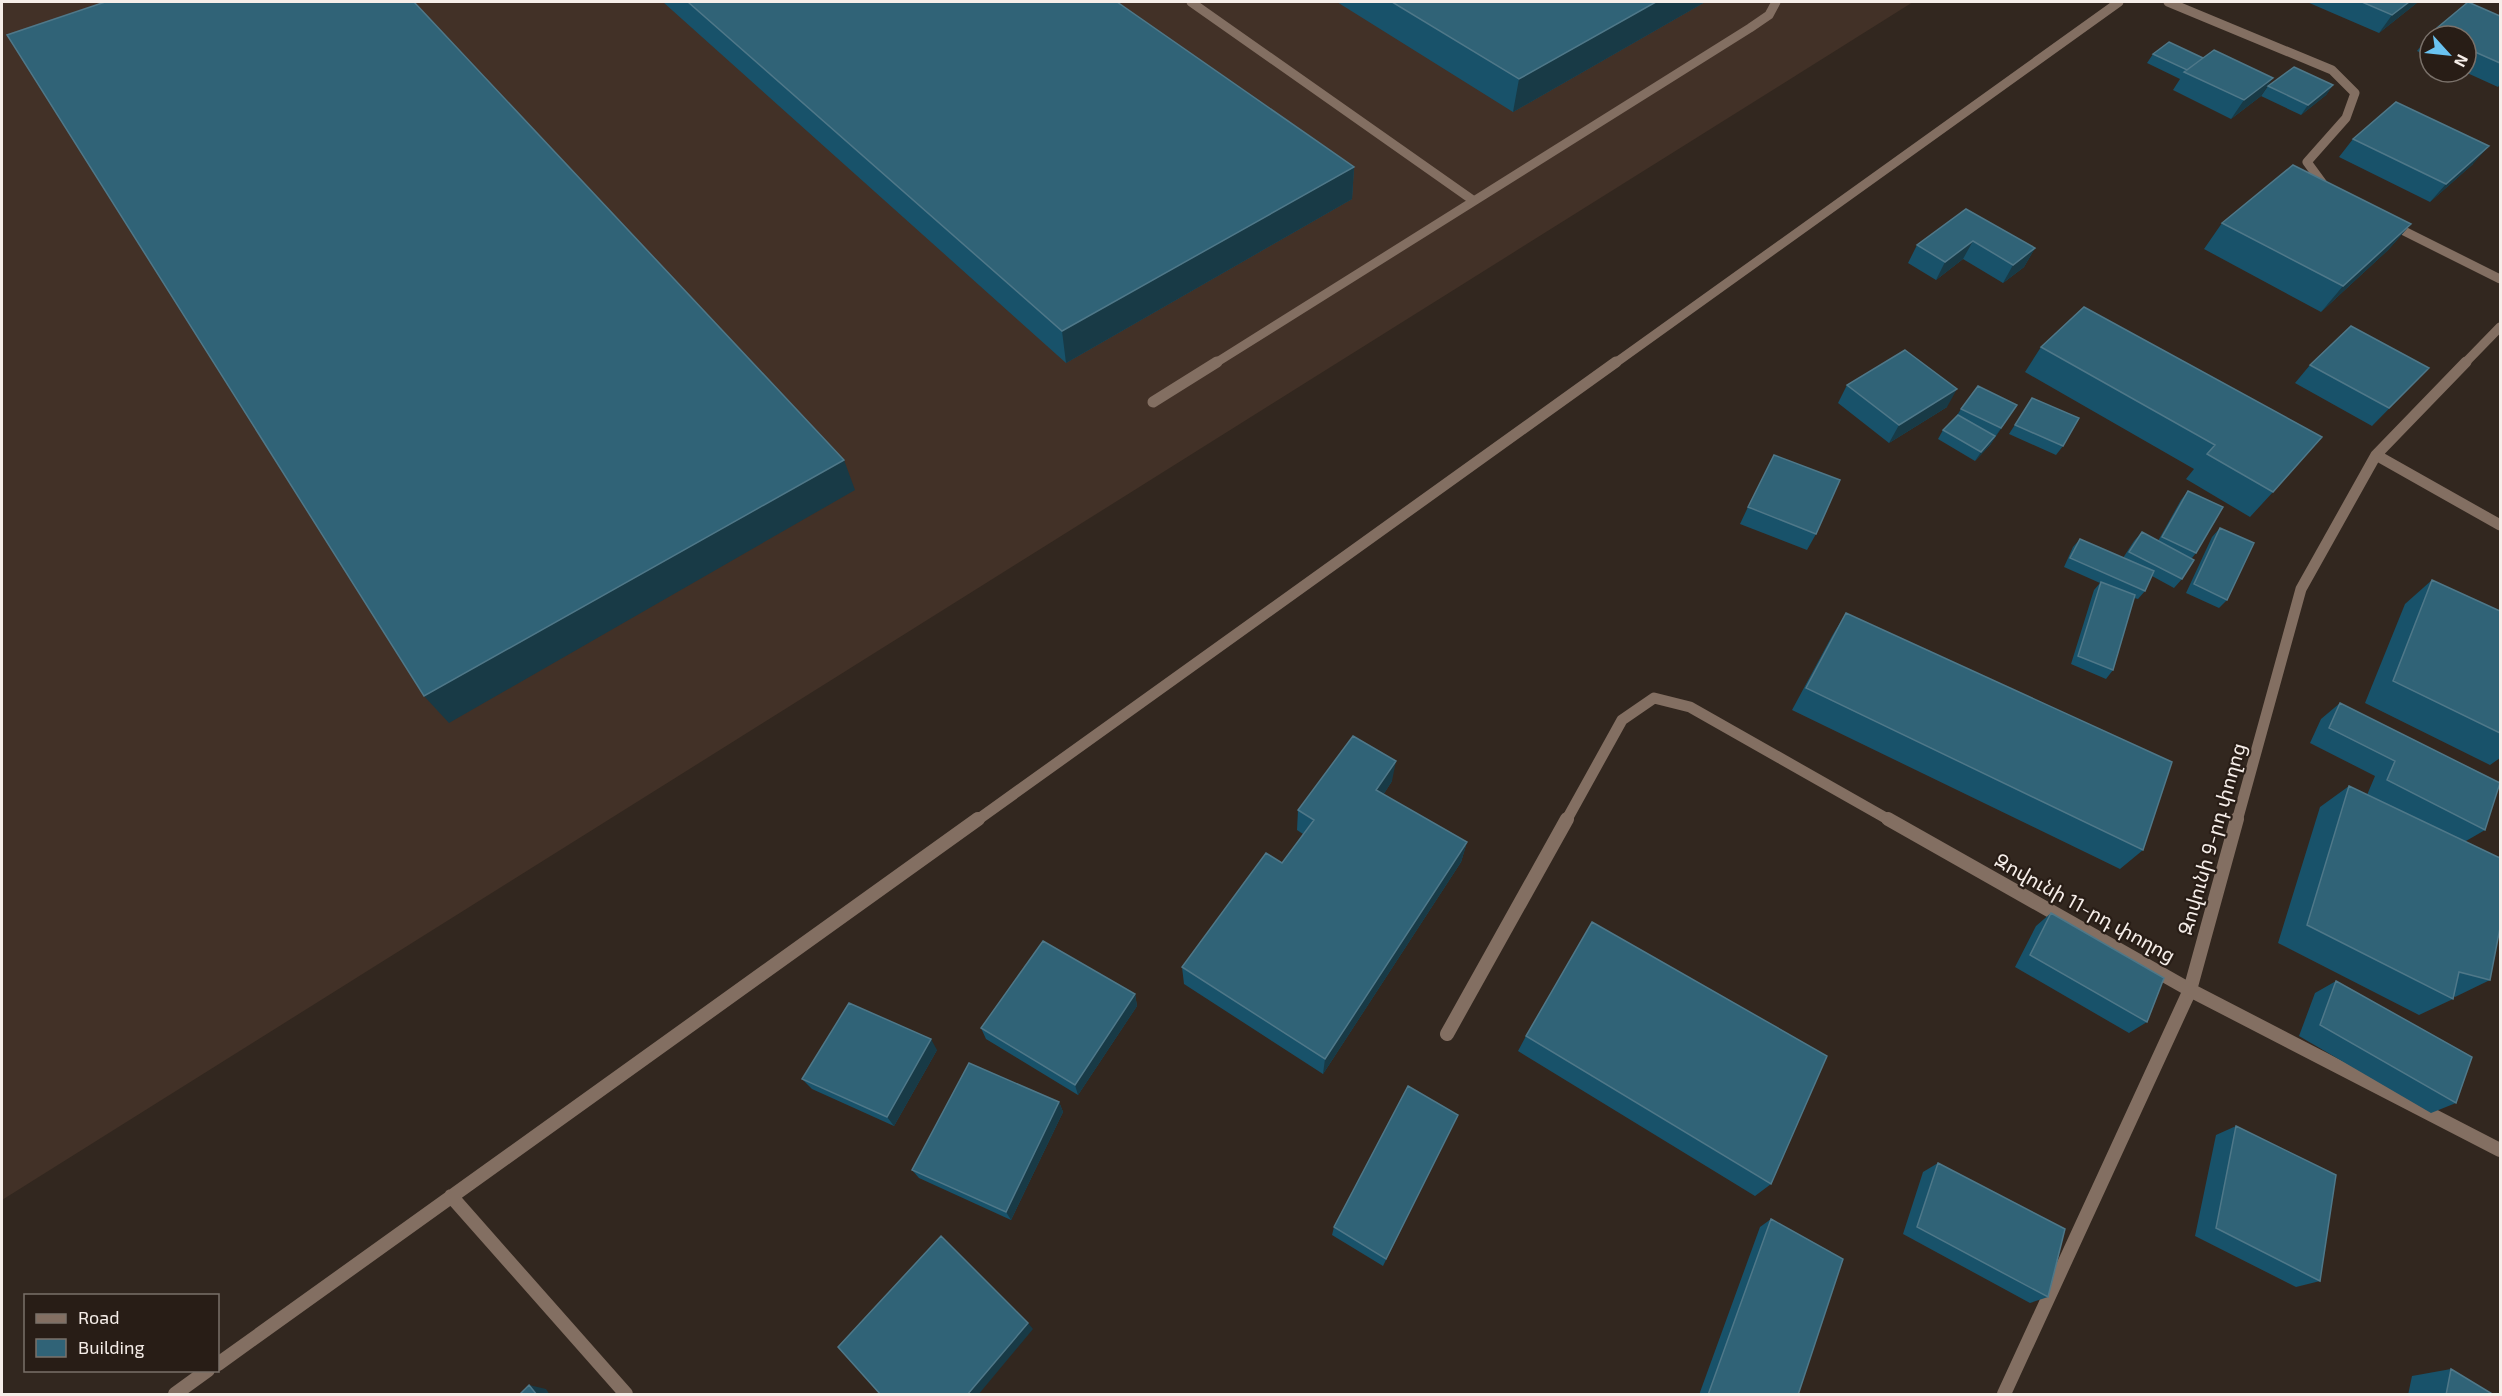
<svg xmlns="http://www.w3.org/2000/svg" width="2502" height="1396" viewBox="0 0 2502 1396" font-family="'Exo 2','Noto Sans Armenian',sans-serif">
	<rect width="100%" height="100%" fill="#32271f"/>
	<path fill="#423127" d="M2,2H1913L2,1200Z"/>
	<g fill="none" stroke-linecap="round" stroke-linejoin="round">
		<path stroke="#836f62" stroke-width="9" d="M1191,2L1474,201
			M2168,2L2332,70L2355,93L2346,118L2307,162L2329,192
			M2392,225L2500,279
			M1214,364L1750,28L1769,15L1776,2"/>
		<path stroke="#836f62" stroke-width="11" d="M1153,402L1217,362"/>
		<path stroke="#836f62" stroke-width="9" d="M1614,364L2119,2
			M2464,364L2500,327"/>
		<path stroke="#836f62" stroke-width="11" d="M2376,455L2500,525
			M976,821L1616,362
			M1566,821L1622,720L1654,698L1690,707L1891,821
			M2237,821L2301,589L2376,455L2466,362"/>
		<path stroke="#836f62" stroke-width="14" d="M1888,819L2190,990L2500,1150
			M1447,1034L1567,819
			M451,1196L626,1394
			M218,1364L978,819
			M175,1394L208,1370
			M2004,1394L2190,990L2237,819"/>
	</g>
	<path fill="#18526a" d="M663,2H1117L1354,167L1352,199L1066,363Z
		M1337,2H1705L1513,112Z
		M2307,2H2418L2379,33Z
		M2500,16V84L2498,87L2465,72H2466V36H2430V57L2417,51L2431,33Z
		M2153,54L2261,96L2231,119L2173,90L2180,79L2147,63Z
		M2333,85L2326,95L2301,115L2261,96L2268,86Z
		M2353,139L2473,164L2430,202L2339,157Z
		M1966,209L2035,248L2024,267L2003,283L1963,259L1936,280L1908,263L1917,245Z
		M2222,223L2411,224L2388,250L2321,312L2204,249Z
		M2084,307L2273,492L2250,517L2186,479L2194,469L2025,372L2041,347Z
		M2310,365L2429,368L2372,426L2295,383Z
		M1847,385L1947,407L1889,443L1838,403Z
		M2032,398L2063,446L2056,455L2009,434Z
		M2017,405L1990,445L1975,461L1938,439L1943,430L1956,417L1961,409Z
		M2188,491L2196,553L2192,558L2182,579L2174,588L2152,576L2145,591L2138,599L2134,598L2113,670L2106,679L2071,664L2094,590L2100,583L2064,567L2073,547L2080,539L2123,558L2134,541L2142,532L2158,541L2181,500Z
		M1748,507L1816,534L1807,550L1740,524Z
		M2220,528L2227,600L2219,608L2186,593L2212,537Z
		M2432,580L2500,611V758L2490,765L2365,703L2405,604Z
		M1846,613L2143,850L2120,869L1792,710L1832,636Z
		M2340,703L2485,830L2466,841L2490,980L2455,997L2454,996L2453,999L2419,1015L2278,943L2320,807L2349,786L2367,795L2375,776L2310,743L2321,719Z
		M1392,781L1383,795L1467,842L1461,862L1323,1074L1184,984L1182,967L1282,863L1303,834L1297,830L1298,810Z
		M2051,913L2147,1022L2129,1033L2015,967L2036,926Z
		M2336,981L2456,1103L2431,1113L2299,1036L2315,993Z
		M1135,994L1137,1006L1078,1095L986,1039L981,1028Z
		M1526,1036L1771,1184L1755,1196L1518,1051Z
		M937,1050L894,1126L812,1089L802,1079Z
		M1059,1102L1063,1112L1011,1220L919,1178L912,1170Z
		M1458,1115L1383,1266L1332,1235L1334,1227Z
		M2236,1126L2320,1281L2296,1287L2195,1236L2216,1135Z
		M1938,1163L2048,1297L2030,1303L1903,1234L1923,1172Z
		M1771,1219L1798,1395H1699L1760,1227Z
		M2451,1369L2494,1395H2408L2412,1376Z"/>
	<path fill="#183a46" d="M1656,2H1705L1513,112L1519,79Z
		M2409,2H2418L2379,33L2392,15Z
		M2273,78L2261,96L2231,119L2244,100Z
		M2333,85L2326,95L2301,115L2308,105Z
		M2489,146L2473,164L2430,202L2446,184Z
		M1354,167L1352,199L1066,363L1062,331Z
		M2411,224L2388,250L2321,312L2343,286Z
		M1973,241L1963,259L1936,280L1945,262Z
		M2035,248L2024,267L2003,283L2013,265Z
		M1957,389L1947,407L1889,443L1899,425Z
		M2017,405L1990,445L1975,461L1981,452L1995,437Z
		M844,460L855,490L449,723L424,696Z
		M1396,761L1392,781L1373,811L1376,790Z
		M1467,842L1461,862L1323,1074L1325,1059Z
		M1135,994L1137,1006L1078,1095L1075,1085Z
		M931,1039L937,1050L894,1126L887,1117Z
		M1059,1102L1063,1112L1011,1220L1006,1212Z
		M1028,1323L1033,1329L978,1395H967Z
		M529,1385L546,1389L550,1395H537Z"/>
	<path fill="#306377" stroke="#4f7889" stroke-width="1.5" d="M105,2H414L844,460L424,696L7,35Z
		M688,2H1117L1354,167L1062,331Z
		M1392,2H1656L1519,79Z
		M2362,2H2409L2392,15Z
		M2468,2L2500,16V63L2466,48V36H2439L2431,33Z
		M2169,42L2203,58L2187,70L2153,54Z
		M2214,50L2273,78L2244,100L2184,72Z
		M2294,67L2333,85L2308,105L2268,86Z
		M2396,102L2489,146L2446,184L2353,139Z
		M2293,165L2411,224L2343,286L2222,223Z
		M1966,209L2035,248L2013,265L1973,241L1945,262L1917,245Z
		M2084,307L2322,437L2273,492L2207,454L2215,445L2041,347Z
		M2351,326L2429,368L2389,408L2310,365Z
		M1905,350L1957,389L1899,425L1847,385Z
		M1978,386L2017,405L2001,428L1961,409Z
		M2032,398L2079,418L2063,446L2015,425Z
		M1958,415L1995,436L1981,452L1943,430Z
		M1774,455L1840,480L1816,534L1748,507Z
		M2188,491L2223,507L2196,553L2162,537Z
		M2220,528L2254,543L2227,600L2194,584Z
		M2142,532L2194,560L2182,579L2129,552Z
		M2080,539L2154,571L2145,591L2070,558Z
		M2432,580L2500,611V733L2393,681Z
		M2101,582L2135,595L2113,670L2078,656Z
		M1846,613L2172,762L2143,850L1806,688Z
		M2340,703L2500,783L2485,830L2387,780L2395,761L2329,728Z
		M1353,736L1396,761L1376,790L1467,842L1325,1059L1182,967L1266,853L1282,863L1314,820L1298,810Z
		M2349,786L2500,858V928L2490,980L2459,972L2453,999L2307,925Z
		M2051,913L2164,978L2147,1022L2030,955Z
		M1592,922L1827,1056L1771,1184L1526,1036Z
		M1043,941L1135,994L1075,1085L981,1028Z
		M2336,981L2472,1057L2456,1103L2320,1025Z
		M849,1003L931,1039L887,1117L802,1079Z
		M969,1063L1059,1102L1006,1212L912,1170Z
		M1408,1086L1458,1115L1386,1259L1334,1227Z
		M2236,1126L2336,1175L2320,1281L2216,1228Z
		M1938,1163L2065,1229L2048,1297L1917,1227Z
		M1771,1219L1843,1259L1798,1395H1708Z
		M941,1236L1028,1323L967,1395H881L838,1347Z
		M2451,1369L2494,1395H2446Z
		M529,1385L537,1395H519Z"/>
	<g text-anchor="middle" stroke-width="4.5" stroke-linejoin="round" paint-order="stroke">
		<g font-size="20" fill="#f6eee9" stroke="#281d16">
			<text transform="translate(2212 839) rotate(-74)" y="7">Զովունի 9-րդ փողոց</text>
			<text transform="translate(2085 908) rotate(29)" y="7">Զովունի 11-րդ փողոց</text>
		</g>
	</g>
	<rect width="2502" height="1396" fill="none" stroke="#f6eee9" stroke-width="6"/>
	<rect x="24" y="1294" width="195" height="78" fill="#281d16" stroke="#7a716a" stroke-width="1.5"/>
	<rect x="36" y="1314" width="30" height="9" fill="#836f62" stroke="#7a716a" stroke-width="1.5"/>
	<text x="78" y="1324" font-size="18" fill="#f6eee9">Road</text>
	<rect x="36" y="1339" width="30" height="18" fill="#306377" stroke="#7a716a" stroke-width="1.5"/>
	<text x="78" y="1354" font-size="18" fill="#f6eee9">Building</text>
	<g transform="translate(2448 54) rotate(117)"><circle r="28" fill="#281d16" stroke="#7a716a" stroke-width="1.5"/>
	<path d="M0-4.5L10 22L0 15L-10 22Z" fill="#6ac3f1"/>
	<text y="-9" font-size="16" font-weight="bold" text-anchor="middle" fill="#f6eee9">N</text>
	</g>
</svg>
